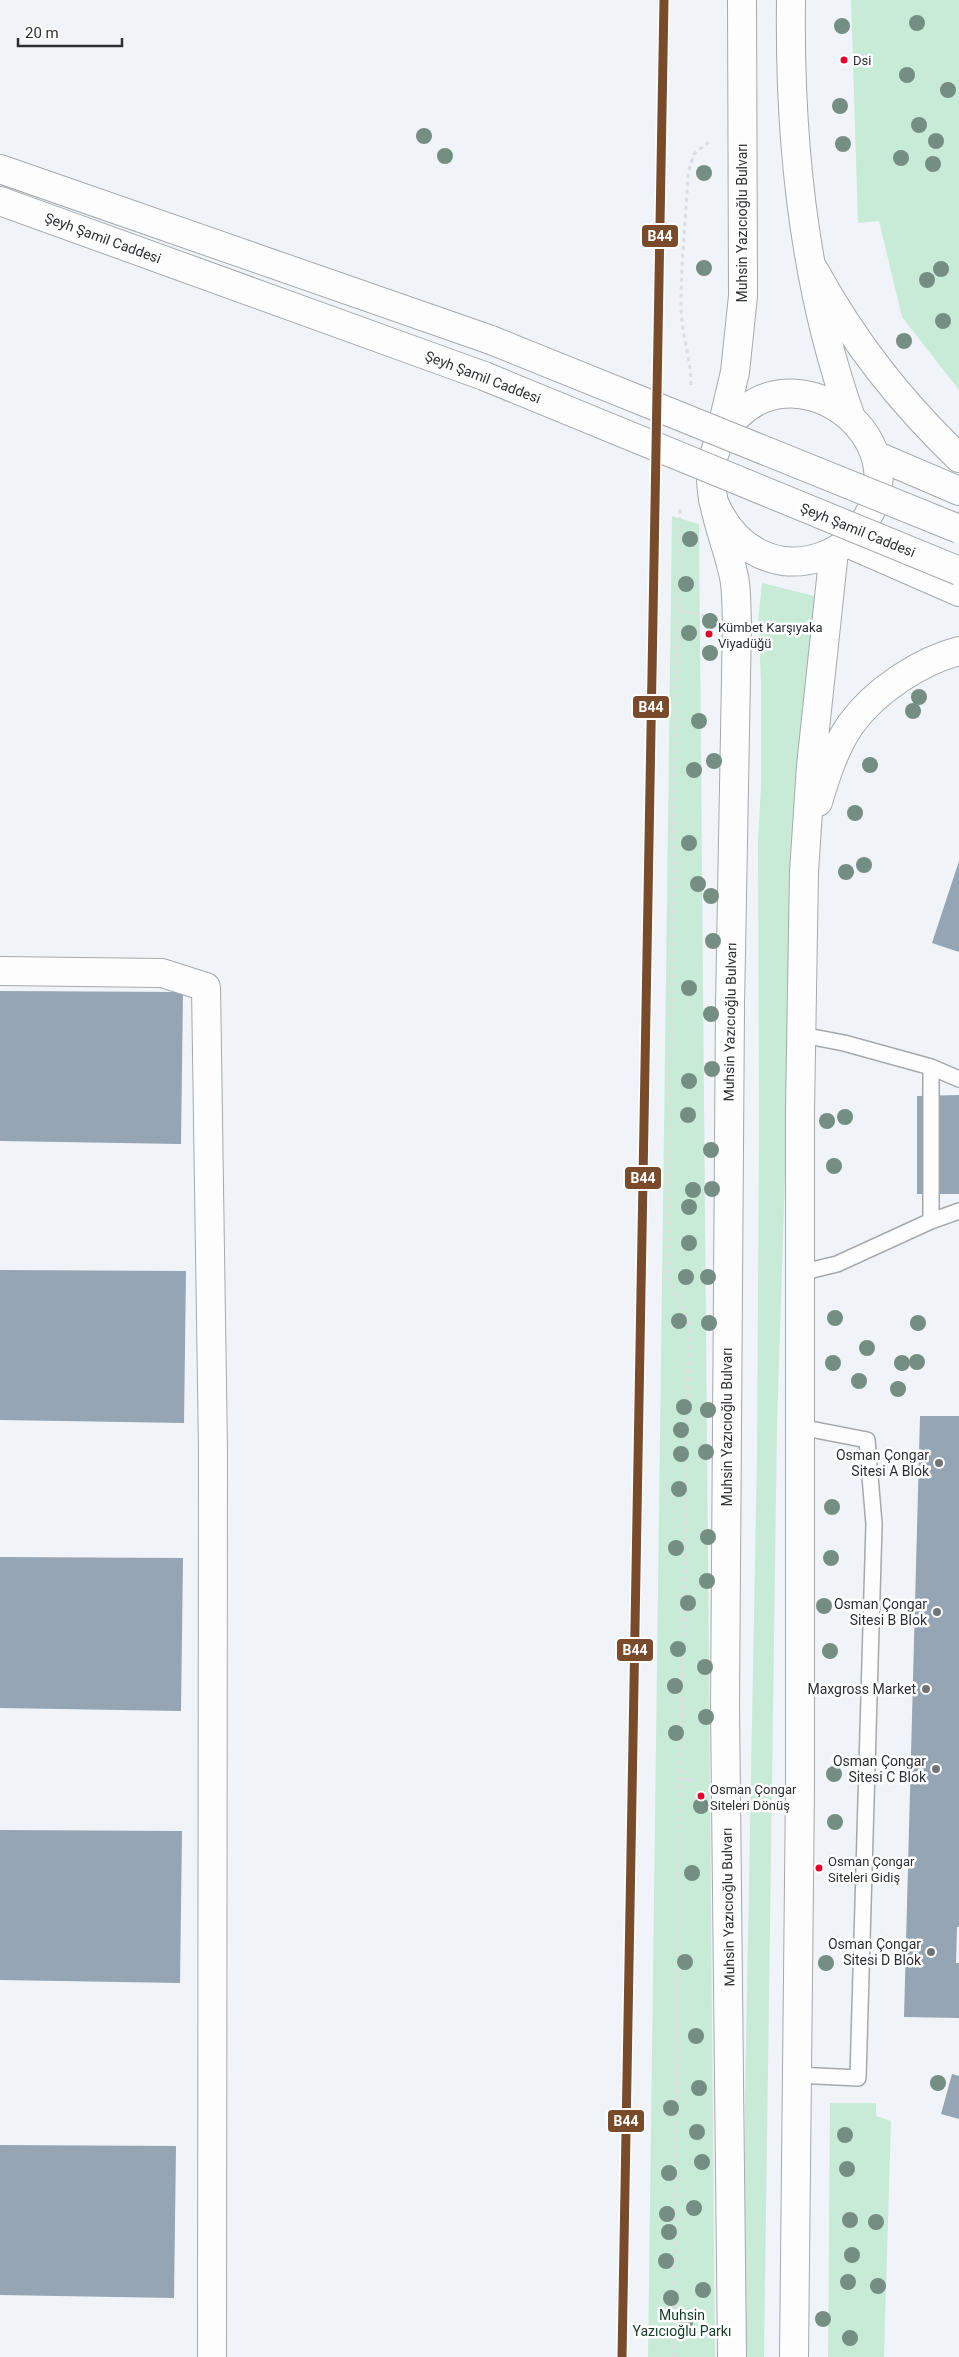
<svg xmlns="http://www.w3.org/2000/svg" width="959" height="2357" viewBox="0 0 959 2357" font-family="Roboto,sans-serif">
	<rect width="100%" height="100%" fill="#f0f4f8"/>
	<path fill="#c8ebd7" d="M851,0H959V390L902,317L879,221L858,223Z
		M672,516L699,524L715,2357H648Z
		M762,583L823,598L794,897L777,1426L764,2357H745V2096L757,1454L759,1127L758,841L761,787V681L758,622Z
		M830,2103H876V2116L891,2121L884,2357H828Z"/>
	<path fill="#95a5b4" d="M959,861V952L932,943Z
		M0,991L183,992L181,1144L0,1141Z
		M959,1095V1194H917V1096Z
		M0,1270L186,1271L184,1423L0,1420Z
		M920,1416H959V1927H957L956,1963H959V2018L904,2017Z
		M0,1557L183,1558L181,1711L0,1708Z
		M0,1830L182,1831L180,1983L0,1980Z
		M952,2074L959,2076V2119L941,2114Z
		M0,2145L176,2146L174,2298L0,2295Z"/>
	<g fill="none" stroke-linecap="round" stroke-linejoin="round">
		<defs>
			<path id="lane" d="M931,1067L959,1079
				M931,1221L959,1211
				M800,1273L837,1264L931,1221V1067L844,1043L802,1035
				M797,2075L858,2078L874,1524L867,1440L800,1427"/>
			<path id="street" d="M0,971L162,973L206,987L213,1451L212,2357"/>
			<path id="primary" d="M0,169L491,340
				M0,201L484,376
				M814,270C854,343 900,401 959,458
				M875,455L959,491
				M713,500C726,532 748,555 783,561C807,564 836,555 852,537C941,445 783,328 721,438C696,482 725,532 734,577C737,591 736,607 737,622L730,1006L725,1706L732,2357
				M847,543L959,592
				M818,802C826,775 835,747 851,724C875,691 920,661 959,651
				M794,2357L800,1786V1110L804,872L811,766L834,551"/>
			<path id="highway" d="M791,0C789,140 803,282 850,415
				M718,444L735,372L743,296L742,0"/>
		</defs>
		<use href="#lane" stroke="#a5a9ac" stroke-width="18"/>
		<use href="#street" stroke="#a5a9ac" stroke-width="30"/>
		<use href="#primary" stroke="#a5a9ac" stroke-width="30"/>
		<use href="#highway" stroke="#a5a9ac" stroke-width="30"/>
		<path stroke="#dcddde" stroke-width="3" stroke-dasharray="4 4" stroke-linecap="butt" d="M691,385C691,358 681,333 681,305C681,261 686,217 688,173L694,154L711,140
			M678,610L706,616
			M680,1779L693,1780
			M674,2357L679,1855L689,1327C687,1310 672,1293 668,1274L675,744L680,506"/>
		<use href="#lane" stroke="#fdfdfe" stroke-width="15"/>
		<use href="#street" stroke="#fdfdfe" stroke-width="28"/>
		<use href="#primary" stroke="#fdfdfe" stroke-width="28"/>
		<use href="#highway" stroke="#fdfdfe" stroke-width="28"/>
		<defs>
			<path id="primary-bridge" d="M491,340L959,529
				M484,376L959,571"/>
		</defs>
		<use href="#primary-bridge" stroke="#a5a9ac" stroke-width="30" stroke-linecap="butt"/>
		<use href="#primary-bridge" stroke="#fdfdfe" stroke-width="28"/>
		<defs>
			<path id="rail-1" d="M622,2357L664,0"/>
		</defs>
		<use href="#rail-1" stroke="#fff" stroke-width="12"/>
		<use href="#rail-1" stroke="#7a4b2a" stroke-width="9"/>
	</g>
	<g fill="#758e83">
		<circle cx="917" cy="23" r="8"/>
		<circle cx="842" cy="26" r="8"/>
		<circle cx="907" cy="75" r="8"/>
		<circle cx="948" cy="90" r="8"/>
		<circle cx="840" cy="106" r="8"/>
		<circle cx="919" cy="125" r="8"/>
		<circle cx="424" cy="136" r="8"/>
		<circle cx="936" cy="141" r="8"/>
		<circle cx="843" cy="144" r="8"/>
		<circle cx="445" cy="156" r="8"/>
		<circle cx="901" cy="158" r="8"/>
		<circle cx="933" cy="164" r="8"/>
		<circle cx="704" cy="173" r="8"/>
		<circle cx="704" cy="268" r="8"/>
		<circle cx="941" cy="269" r="8"/>
		<circle cx="927" cy="280" r="8"/>
		<circle cx="943" cy="321" r="8"/>
		<circle cx="904" cy="341" r="8"/>
		<circle cx="690" cy="539" r="8"/>
		<circle cx="686" cy="584" r="8"/>
		<circle cx="710" cy="621" r="8"/>
		<circle cx="689" cy="633" r="8"/>
		<circle cx="710" cy="653" r="8"/>
		<circle cx="919" cy="697" r="8"/>
		<circle cx="913" cy="711" r="8"/>
		<circle cx="699" cy="721" r="8"/>
		<circle cx="714" cy="761" r="8"/>
		<circle cx="870" cy="765" r="8"/>
		<circle cx="694" cy="770" r="8"/>
		<circle cx="855" cy="813" r="8"/>
		<circle cx="689" cy="843" r="8"/>
		<circle cx="864" cy="865" r="8"/>
		<circle cx="846" cy="872" r="8"/>
		<circle cx="698" cy="884" r="8"/>
		<circle cx="711" cy="896" r="8"/>
		<circle cx="713" cy="941" r="8"/>
		<circle cx="689" cy="988" r="8"/>
		<circle cx="711" cy="1014" r="8"/>
		<circle cx="712" cy="1069" r="8"/>
		<circle cx="689" cy="1081" r="8"/>
		<circle cx="688" cy="1115" r="8"/>
		<circle cx="845" cy="1117" r="8"/>
		<circle cx="827" cy="1121" r="8"/>
		<circle cx="711" cy="1150" r="8"/>
		<circle cx="834" cy="1166" r="8"/>
		<circle cx="712" cy="1189" r="8"/>
		<circle cx="693" cy="1190" r="8"/>
		<circle cx="689" cy="1207" r="8"/>
		<circle cx="689" cy="1243" r="8"/>
		<circle cx="686" cy="1277" r="8"/>
		<circle cx="708" cy="1277" r="8"/>
		<circle cx="835" cy="1318" r="8"/>
		<circle cx="679" cy="1321" r="8"/>
		<circle cx="709" cy="1323" r="8"/>
		<circle cx="918" cy="1323" r="8"/>
		<circle cx="867" cy="1348" r="8"/>
		<circle cx="917" cy="1362" r="8"/>
		<circle cx="833" cy="1363" r="8"/>
		<circle cx="902" cy="1363" r="8"/>
		<circle cx="859" cy="1381" r="8"/>
		<circle cx="898" cy="1389" r="8"/>
		<circle cx="684" cy="1407" r="8"/>
		<circle cx="708" cy="1410" r="8"/>
		<circle cx="681" cy="1430" r="8"/>
		<circle cx="706" cy="1452" r="8"/>
		<circle cx="681" cy="1454" r="8"/>
		<circle cx="679" cy="1489" r="8"/>
		<circle cx="832" cy="1507" r="8"/>
		<circle cx="708" cy="1537" r="8"/>
		<circle cx="676" cy="1548" r="8"/>
		<circle cx="831" cy="1558" r="8"/>
		<circle cx="707" cy="1581" r="8"/>
		<circle cx="688" cy="1603" r="8"/>
		<circle cx="824" cy="1606" r="8"/>
		<circle cx="678" cy="1649" r="8"/>
		<circle cx="830" cy="1651" r="8"/>
		<circle cx="705" cy="1667" r="8"/>
		<circle cx="675" cy="1686" r="8"/>
		<circle cx="706" cy="1717" r="8"/>
		<circle cx="676" cy="1733" r="8"/>
		<circle cx="834" cy="1774" r="8"/>
		<circle cx="701" cy="1806" r="8"/>
		<circle cx="835" cy="1822" r="8"/>
		<circle cx="692" cy="1873" r="8"/>
		<circle cx="685" cy="1962" r="8"/>
		<circle cx="826" cy="1963" r="8"/>
		<circle cx="696" cy="2036" r="8"/>
		<circle cx="938" cy="2083" r="8"/>
		<circle cx="699" cy="2088" r="8"/>
		<circle cx="671" cy="2108" r="8"/>
		<circle cx="697" cy="2132" r="8"/>
		<circle cx="845" cy="2135" r="8"/>
		<circle cx="702" cy="2162" r="8"/>
		<circle cx="847" cy="2169" r="8"/>
		<circle cx="669" cy="2173" r="8"/>
		<circle cx="694" cy="2208" r="8"/>
		<circle cx="667" cy="2214" r="8"/>
		<circle cx="850" cy="2220" r="8"/>
		<circle cx="876" cy="2222" r="8"/>
		<circle cx="669" cy="2232" r="8"/>
		<circle cx="852" cy="2255" r="8"/>
		<circle cx="666" cy="2261" r="8"/>
		<circle cx="848" cy="2282" r="8"/>
		<circle cx="878" cy="2286" r="8"/>
		<circle cx="703" cy="2290" r="8"/>
		<circle cx="671" cy="2298" r="8"/>
		<circle cx="823" cy="2319" r="8"/>
		<circle cx="685" cy="2322" r="8"/>
		<circle cx="850" cy="2338" r="8"/>
	</g>
	<g fill="#e4002b" stroke="#fff" stroke-width="2">
		<circle cx="844" cy="60" r="4.5"/>
		<circle cx="709" cy="634" r="4.5"/>
		<circle cx="701" cy="1796" r="4.5"/>
		<circle cx="819" cy="1868" r="4.5"/>
	</g>
	<g fill="#717477" stroke="#fff" stroke-width="2">
		<circle cx="939" cy="1463" r="5"/>
		<circle cx="937" cy="1612" r="5"/>
		<circle cx="926" cy="1689" r="5"/>
		<circle cx="936" cy="1769" r="5"/>
		<circle cx="931" cy="1952" r="5"/>
	</g>
	<g text-anchor="middle" stroke-width="5" stroke-linejoin="round" paint-order="stroke">
		<g font-size="13" fill="#2c2f32" stroke="#fff" text-anchor="start">
			<text x="853" y="65">Dsi</text>
			<text x="718" y="632">Kümbet Karşıyaka<tspan x="718" dy="16">Viyadüğü</tspan></text>
			<text x="710" y="1794">Osman Çongar<tspan x="710" dy="16">Siteleri Dönüş</tspan></text>
			<text x="828" y="1866">Osman Çongar<tspan x="828" dy="16">Siteleri Gidiş</tspan></text>
		</g>
		<g font-size="14" fill="#2c2f32" stroke="#fff">
			<text transform="translate(742 223) rotate(-90)" y="5">Muhsin Yazıcıoğlu Bulvarı</text>
			<text transform="translate(103 238) rotate(20)" y="5">Şeyh Şamil Caddesi</text>
			<text transform="translate(483 377) rotate(21)" y="5">Şeyh Şamil Caddesi</text>
			<text transform="translate(858 530) rotate(22)" y="5">Şeyh Şamil Caddesi</text>
			<text transform="translate(730 1022) rotate(-89)" y="5">Muhsin Yazıcıoğlu Bulvarı</text>
			<text transform="translate(727 1427) rotate(-90)" y="5">Muhsin Yazıcıoğlu Bulvarı</text>
			<text transform="translate(728 1907) rotate(-91)" y="5">Muhsin Yazıcıoğlu Bulvarı</text>
		</g>
		<g font-size="14" fill="#2c2f32" stroke="#fff" text-anchor="end">
			<text x="929" y="1460">Osman Çongar<tspan x="929" dy="16">Sitesi A Blok</tspan></text>
			<text x="927" y="1609">Osman Çongar<tspan x="927" dy="16">Sitesi B Blok</tspan></text>
			<text x="916" y="1694">Maxgross Market</text>
			<text x="926" y="1766">Osman Çongar<tspan x="926" dy="16">Sitesi C Blok</tspan></text>
			<text x="921" y="1949">Osman Çongar<tspan x="921" dy="16">Sitesi D Blok</tspan></text>
		</g>
		<g font-size="14" fill="#113a23" stroke="#fff">
			<text x="682" y="2320">Muhsin<tspan x="682" dy="16">Yazıcıoğlu Parkı</tspan></text>
		</g>
	</g>
	<g stroke="#fff" stroke-width="2">
		<rect x="641" y="224" width="38" height="24" rx="5" fill="#7a4b2a"/>
		<rect x="632" y="695" width="38" height="24" rx="5" fill="#7a4b2a"/>
		<rect x="624" y="1166" width="38" height="24" rx="5" fill="#7a4b2a"/>
		<rect x="616" y="1638" width="38" height="24" rx="5" fill="#7a4b2a"/>
		<rect x="607" y="2109" width="38" height="24" rx="5" fill="#7a4b2a"/>
	</g>
	<g font-size="14" text-anchor="middle" font-weight="bold" fill="#fff">
		<text x="660" y="241">B44</text>
		<text x="651" y="712">B44</text>
		<text x="643" y="1183">B44</text>
		<text x="635" y="1655">B44</text>
		<text x="626" y="2126">B44</text>
	</g>
	<path d="M18 38v8h104v-8" fill="none" stroke="#2c2f32" stroke-width="2.5"/>
	<text x="25" y="38" font-size="15" fill="#2c2f32" stroke="#ffffff" stroke-width="4" paint-order="stroke">20 m</text>
</svg>
